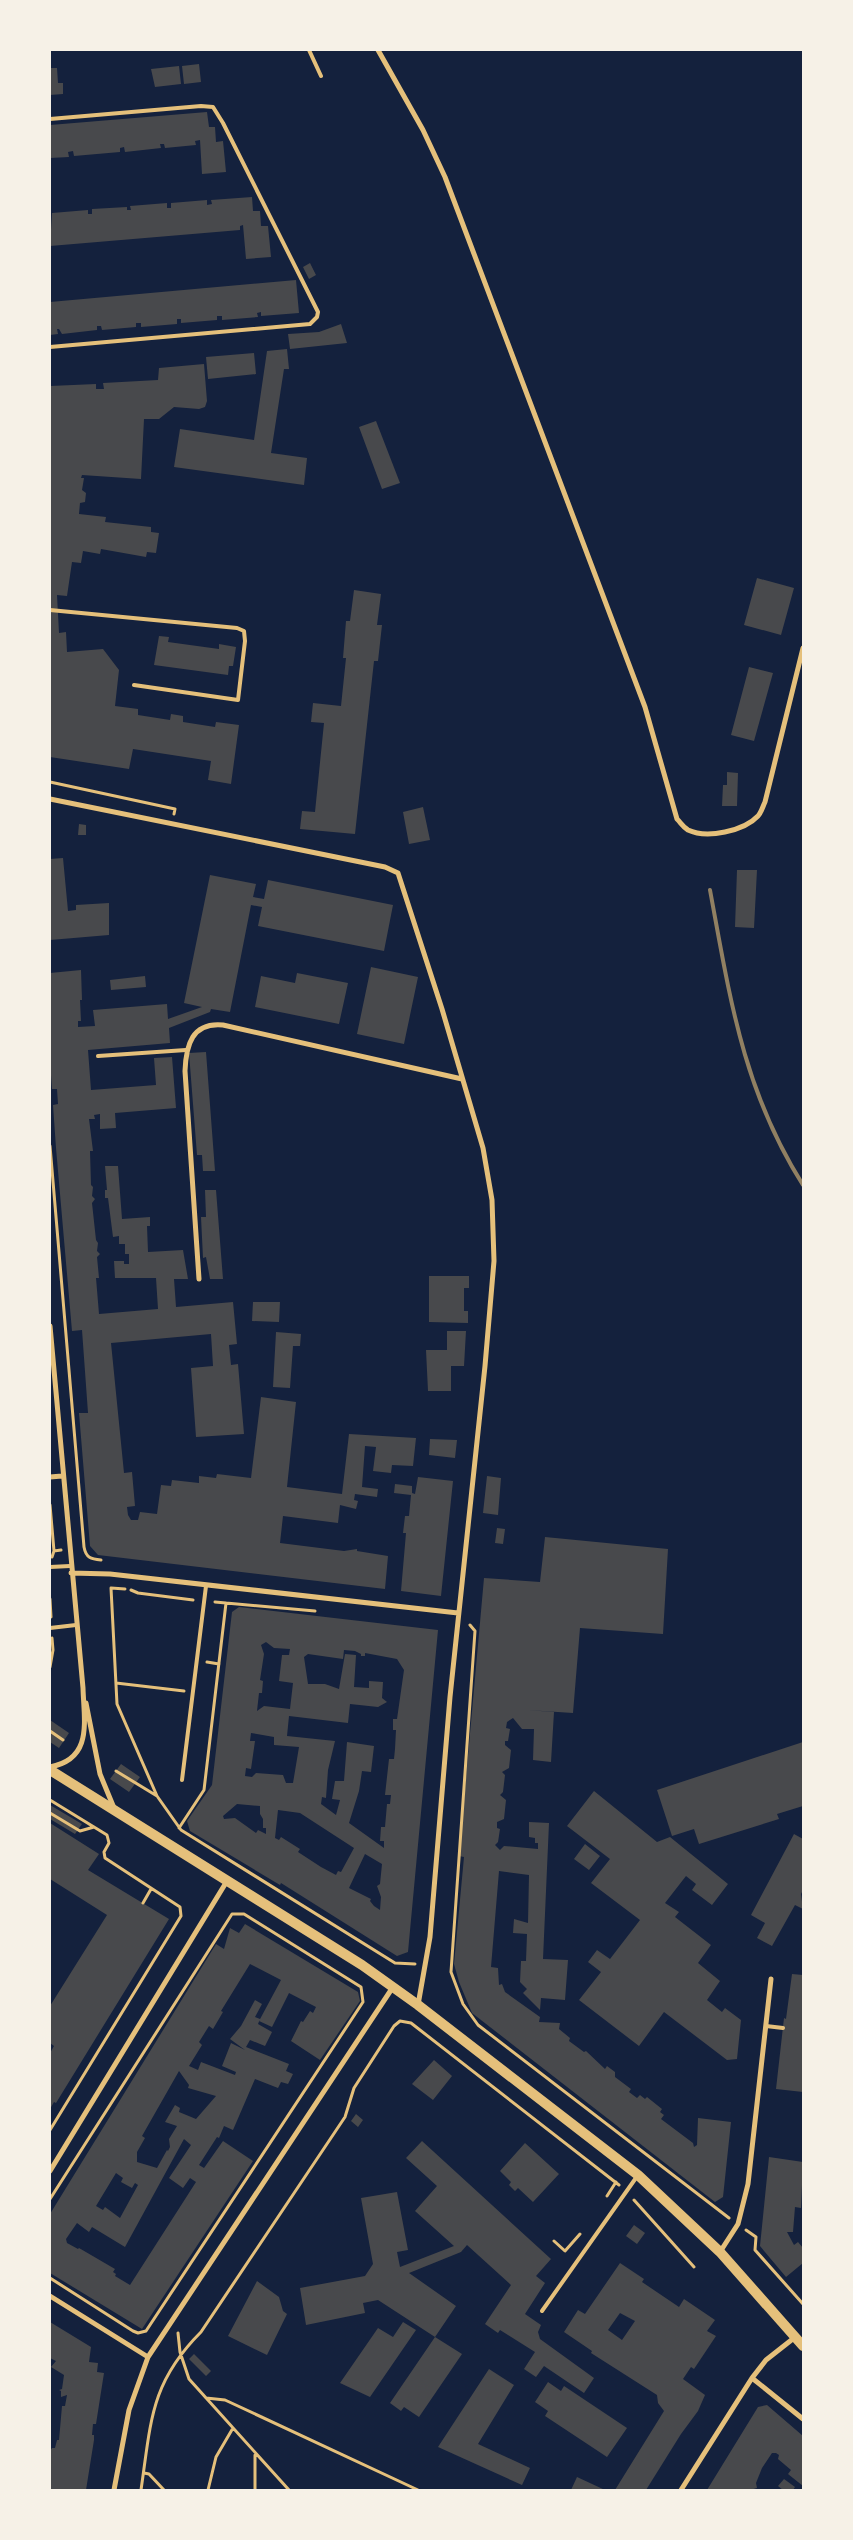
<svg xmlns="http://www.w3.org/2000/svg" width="853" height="2540" viewBox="0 0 853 2540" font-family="Mulish,sans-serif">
	<rect width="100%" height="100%" fill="#14213d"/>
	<path fill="#48494c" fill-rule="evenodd" d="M199,64L201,82L184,84L182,66Z
		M179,66L181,84L155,87L151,69Z
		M50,68H57L58,83H63V94L50,95Z
		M207,112L209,127H215L216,142L223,141L226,172L202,174L200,140L195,141L196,145L165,148L164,144H160L161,148L125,152L124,147L120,148V152L74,156L73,151L68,152L69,157L50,158V125Z
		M252,197L253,211H260L261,226H268L271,257L246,259L243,225L240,226V230L50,246L52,213L88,210V214H92V209L127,207V210H131L130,206L167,203V208H171V203L207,200V205L212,204L211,200Z
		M310,263L316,275L309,279L303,267Z
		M296,280L299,313L261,316V312L257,313L258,317L222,320V316H217V320L181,323V319H177V324L141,327V323H136V327L102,330L101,326H97V330L62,334L59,329H57L58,334L50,335V302Z
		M341,324L347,343L290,349L288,334L319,332Z
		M287,349L289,369H284L271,453L307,458L304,485L174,467L180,429L254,440L267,351Z
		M254,353L256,374L208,379L206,357Z
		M204,364L207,401L205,407L199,409L174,407L159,419H144L141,479L82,475L81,478H84L82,490L86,493L85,502L80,503L79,514L106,517L105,522L151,527V532L159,533L156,553L147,552L146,557L101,549L100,554L83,551L81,563L72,562L67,596L57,595L59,633L66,632L67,652L103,649L119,670L115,706L138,709V715L170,720L171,714L183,716V722L215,727L216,722L239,725L231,784L208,780L211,761L133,749L129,769L50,757V386L96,384V389H104L103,383L158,380L159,368Z
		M376,421L400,483L382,489L359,427Z
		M757,578L794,588L781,635L744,625Z
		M354,590L381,594L377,625H382L378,661H374L355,834L300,829L302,811L315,812L324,723L311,722L313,703L341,706L346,658H343L346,621H350Z
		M159,636L169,637L168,642L219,649V644L236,647L233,666H229L228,675L154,665Z
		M749,667L773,673L754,741L731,735Z
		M727,772L738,773L737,806H722L723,785H727Z
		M423,807L430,840L409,844L403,812Z
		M79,824L86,825V835H78Z
		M63,858L68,911L76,910V905L109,903V935L50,940V859Z
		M737,870H757L754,928L735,927Z
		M210,875L256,884L253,897L264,899L268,880L393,905L384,951L258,926L262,907L251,905L230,1012L211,1009L210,1012L169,1028L170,1043L88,1050L91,1090L156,1085L154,1058L172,1057L176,1108L115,1113L116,1128L100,1129V1114L94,1115L95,1119H89L93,1151H90L91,1185L93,1187L92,1196L95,1199L92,1203L96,1240L98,1243L97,1251L100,1254L97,1257L99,1278H96L99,1314L158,1309L156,1278H115L114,1261H124V1264H129V1254H125V1244H119V1236L113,1237L108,1198H105V1190H107L105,1166H118L122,1219L150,1217V1226H147L148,1252L183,1250L188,1279H174L176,1307L233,1302L237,1344L229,1345L231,1365L238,1364L244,1434L196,1437L191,1368L213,1366L211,1334L111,1343L124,1473L132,1472L135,1506L127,1507L128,1515L131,1520H138L140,1512L157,1514L161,1485L171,1486L172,1480L199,1483V1476L216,1478L217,1474L251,1478L261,1397L296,1402L287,1487L342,1494L349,1434L416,1438L413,1466L392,1465L391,1473L373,1471L376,1447L365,1446L362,1487L378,1489L377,1497L355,1494L354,1500L358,1501L356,1509L340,1505L338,1523L283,1516L280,1543L344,1551L357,1549V1551L388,1556L385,1589L98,1555L90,1546L79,1413H88L82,1330L72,1331L56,1148L53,1105L58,1104L57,1089H52L50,1062V973L81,970L82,1000H80L81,1021H78V1027L95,1026L93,1010L167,1004L168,1019L202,1007L184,1003Z
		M371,967L418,977L404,1044L357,1034Z
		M297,973L348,983L339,1024L255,1007L261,976L295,983Z
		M145,976L146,987L111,990L110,980Z
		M206,1052L215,1171H203L202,1155H197L189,1053Z
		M205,1190H216L223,1279H210L206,1257L203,1258L201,1217H206Z
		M429,1276H469V1288H464V1311H468V1323L429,1322Z
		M253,1302H280L279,1322L252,1321Z
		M447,1331H466L464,1366H451V1391H428L426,1350H447Z
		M276,1332L301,1334L300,1346H293L290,1388L273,1387Z
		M430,1439L457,1440L455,1458L429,1455Z
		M487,1476L501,1478L498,1515L483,1513Z
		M418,1477L453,1481L441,1596L401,1591L406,1533H403L405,1516H409L411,1495L394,1493L395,1484L412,1486V1493L415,1494Z
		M497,1528L505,1529L503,1544L495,1543Z
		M545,1537L668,1549L663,1634L580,1628L573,1713L527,1710L554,1712L551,1762L533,1760L534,1729H522L513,1718L507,1722L506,1728L510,1729L508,1741H505V1745L511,1750L509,1768L502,1772L505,1775L503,1792L500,1795L506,1800L504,1819L497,1822V1828L500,1829L498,1842L495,1845L500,1850L504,1846L538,1849V1843H535V1838L529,1837V1822L549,1823L543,1959L568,1960L565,2000L541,1998L540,2010L523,1993L527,1989L520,1982L521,1961H526L527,1934L513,1933L514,1919L528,1923L529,1875L499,1871L491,1967L498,1968L499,1985L502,1984L505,1992L540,2017L539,2022L560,2023L559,2029L570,2038L569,2041L584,2052L586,2051L605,2069L607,2066L615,2072V2077L631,2089L629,2092L637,2098L640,2095L645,2099L647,2097L662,2109L660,2112L664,2115L661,2119L693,2143L694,2147L697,2145L698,2118L731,2122L723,2197L715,2202L472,2013L459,1982L454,1964L464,1857L459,1856L484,1578L540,1582Z
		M239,1607L438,1630L408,1952L397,1956L281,1883L280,1885L190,1831L187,1821L212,1785L232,1612ZM266,1642L274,1648L290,1649L289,1655H282L279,1681L293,1683L290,1709L264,1706L257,1711L259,1693H262L263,1681L260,1680L264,1654L261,1645ZM344,1650L355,1651L361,1654V1656H365V1653L397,1659L404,1670L397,1719H393V1730H396L395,1749L394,1759H389L385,1795H391L390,1804H387L385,1827H381L380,1841H384V1848L349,1823L359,1791L362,1771L371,1772L374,1746L347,1742L344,1781H335L332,1799L340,1800L336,1815L321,1804L322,1797L326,1798L328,1770L335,1741L287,1736L289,1716L348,1723L350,1704L378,1707L387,1702L382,1698L383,1682L369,1681V1688L354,1687L356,1655L345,1654L339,1689L325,1684H308L304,1657L308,1654L343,1659ZM251,1733L274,1737V1745L299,1747L293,1783H286L283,1775L256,1773L252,1777L245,1776L246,1768L251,1769L255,1741H250ZM237,1804L260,1806V1814L263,1819V1828H266V1834L258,1830L256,1833L235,1818L224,1819L223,1816ZM278,1810L300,1813L354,1848L341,1872L338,1871L336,1875L321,1867L298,1852L300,1849L281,1837L279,1840L275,1838ZM365,1854L382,1864L380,1884L377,1886L381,1897L380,1910L374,1906L370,1901L371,1899L349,1888Z
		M50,1720L69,1733L59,1748L50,1742Z
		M803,1742V1806L777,1814L779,1819L699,1844L694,1829L672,1836L657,1790Z
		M121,1764L140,1777L129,1792L110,1779Z
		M594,1791L657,1842L670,1837L728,1884L712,1905L692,1890L696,1884L686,1876L665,1903L679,1912L675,1917L711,1945L698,1963L720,1981L707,2000L722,2012L725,2008L741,2020L737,2059L727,2060L664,2012L639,2046L579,2000L601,1972L588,1962L597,1950L610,1959L640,1920L591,1883L610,1859L567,1826Z
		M50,1805L82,1824L75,1834L50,1819Z
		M50,1823L99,1854L88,1870L169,1919L56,2103L54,2102L50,2109V2053L54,2046L50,2043V2006L107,1915L50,1879Z
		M794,1834L803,1839V1890L801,1894L803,1909L795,1905L772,1946L757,1938L765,1923L751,1915Z
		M585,1844L600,1856L589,1870L574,1859Z
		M245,1924L358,1992L360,2001L320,2060L291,2041L301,2021L303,2022L310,2011L313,2013L316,2007L289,1993L272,2027L259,2021L281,1980L250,1964L221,2011L223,2012L213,2029L209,2026L199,2042L202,2045L189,2066L198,2070L201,2062L235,2075L236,2072L222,2066L231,2043L245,2050L230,2039L241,2026L255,2000L262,2004L255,2017L260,2019L258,2024L272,2032L265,2046L250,2040L246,2047L289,2064L286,2071L293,2074L288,2084L281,2082L278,2088L255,2079L233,2130L224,2126L219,2138L217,2137L199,2165L204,2168L223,2141L253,2161L142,2329L50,2273V2214L216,1944L224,1949L230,1928L239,1933ZM179,2071L189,2085L188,2088L216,2096L196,2119L179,2112L180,2108L175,2105L165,2122L177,2126L169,2139L170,2147L168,2151L167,2150L157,2168L137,2162V2152L145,2138L142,2136ZM184,2139L191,2145L169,2178L183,2188L190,2178L196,2182L130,2285L115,2276L116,2274L113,2272L115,2269L79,2248L78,2249L67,2243L66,2239L77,2223L89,2232L92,2227L125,2247ZM116,2173L123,2178L121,2182L132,2188L135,2183L138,2185L120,2218L105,2207L103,2210L96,2206Z
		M792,1974L803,1975V2092L776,2089L784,2018L786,2019Z
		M434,2060L452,2076L433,2100L412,2084Z
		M356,2114L363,2120L358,2127L351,2121Z
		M422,2141L551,2259L536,2276L545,2283L525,2314L541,2325L538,2332L540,2339L594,2378L584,2393L544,2366L536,2377L524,2369L535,2352L500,2330L498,2333L485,2324L511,2285L467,2245L461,2252L409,2273L456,2306L435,2337L378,2300L363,2303L365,2313L306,2325L300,2288L365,2276L373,2264L361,2198L397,2192L408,2250L397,2252L400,2267L454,2246L415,2211L437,2186L406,2158Z
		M525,2143L559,2174L533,2202L518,2188L515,2191L509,2185L511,2182L500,2171Z
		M769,2157L803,2162L801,2208L795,2207L793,2232H787L794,2245L798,2242L803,2248V2263L786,2277L760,2246Z
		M634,2225L645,2233L637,2244L626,2236Z
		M620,2263L644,2279L642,2282L679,2307L684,2299L715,2320L707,2331L716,2336L694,2369L691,2367L683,2379L705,2395L698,2411L681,2434L646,2490H615L664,2411L658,2403L657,2395L591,2353L592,2351L564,2332L578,2310L585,2314ZM620,2313L635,2321L622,2340L608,2330Z
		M257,2281L279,2297L283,2311L287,2314L267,2355L228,2336Z
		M50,2322L91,2347L89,2362L98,2363L97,2372L104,2373L96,2424H93L92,2435H94V2440L86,2490H50V2451L52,2448H55L57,2440H59L62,2406H65L67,2395L61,2397V2391L59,2390L62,2389L64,2375L51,2367L56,2361L50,2358Z
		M403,2322L416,2330L370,2397L340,2383L378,2328L393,2337Z
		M435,2337L462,2354L419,2417L404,2407L401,2411L390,2403Z
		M194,2354L211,2371L206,2376L189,2359Z
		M489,2369L514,2385L478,2444L530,2468L522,2485L438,2447Z
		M548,2382L561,2391L564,2386L627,2428L607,2457L545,2416L548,2411L535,2402Z
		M767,2405L803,2436V2486L788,2474L791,2470L778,2459L779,2455L776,2453H772L762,2468L756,2483L757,2488L750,2490H707L758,2407Z
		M577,2477L605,2490H571Z
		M784,2479L795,2487L793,2490H783L778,2486Z"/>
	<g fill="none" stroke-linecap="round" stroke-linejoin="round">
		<path stroke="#e5c07b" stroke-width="3" d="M50,782L175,809L174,814
			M50,1146L84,1547
			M50,1505L54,1551
			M84,1547C86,1558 91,1559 101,1560
			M52,1557L54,1551L61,1550
			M111,1588L125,1589
			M111,1588L117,1704L157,1796
			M131,1590L138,1593L193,1600
			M50,1599L51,1617
			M215,1602L315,1611
			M470,1625L475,1631L451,1972L463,2004L478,2025L729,2218
			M207,1662L219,1664
			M50,1667L53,1650L52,1638
			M116,1683L184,1691
			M50,1731L63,1740
			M116,1771L157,1796L181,1830L395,1963L415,1964
			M50,1800L107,1835L109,1843L104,1852L105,1858L180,1907L181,1916L50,2130
			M50,1813L80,1831L94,1827
			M179,1828L204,1790L226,1603
			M143,1903L151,1889
			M607,2196L616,2182
			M50,2199L232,1914H244L361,1987L363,2002L146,2331L138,2333L133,2331L50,2278
			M634,2200L694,2267
			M746,2230L756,2237L755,2250L803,2304
			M554,2241L565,2251L580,2234
			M178,2333L180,2352L189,2379L289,2490
			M206,2398L225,2400L418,2490
			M255,2455V2490
			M144,2473L149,2474L164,2490
			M141,2490C151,2422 150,2383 201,2332L345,2117L354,2088L394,2026L400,2021L411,2023L619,2185
			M208,2490L216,2457L233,2428"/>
		<path stroke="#e5c07b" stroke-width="4" d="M309,50L321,76
			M50,119L201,106L213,107L223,123L318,312L317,317L310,324L50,347
			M50,610L237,628L244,631L245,641L238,700L134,685
			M98,1056L186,1050
			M50,1567L70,1566
			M50,1628L76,1625
			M182,1780L206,1586
			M766,2026L783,2028
			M542,2311L638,2175"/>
		<path stroke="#e5c07b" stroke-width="5" d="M378,50L423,130L445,177L645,707L677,819C681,823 683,827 688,830C707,839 744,831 758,816C761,813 763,806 765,802L803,648
			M50,799L385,867L398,873L442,1009L483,1148L492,1200L494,1261L485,1366L450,1697L430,1937L418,2005
			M199,1279L185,1071C186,1045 192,1022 223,1025L462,1079
			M50,1326L83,1688C84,1722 93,1759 50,1767
			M50,1477L62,1476
			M71,1573L110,1574L458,1613
			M86,1703L100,1774L114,1808
			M50,2171L227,1881
			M720,2252L738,2224L748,2184L771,1979
			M50,2296L148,2357
			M752,2378L803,2419
			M114,2490L129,2410L148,2357L393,1987
			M681,2490L752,2378L766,2360L794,2338"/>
		<path stroke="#e5c07b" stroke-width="10" d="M50,1770L362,1965L418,2005L638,2175L720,2252L803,2346"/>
		<path stroke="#918062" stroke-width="4" d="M710,890C730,998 743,1090 803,1185"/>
	</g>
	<rect width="853" height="2540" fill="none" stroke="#f6f1e7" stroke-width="102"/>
</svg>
